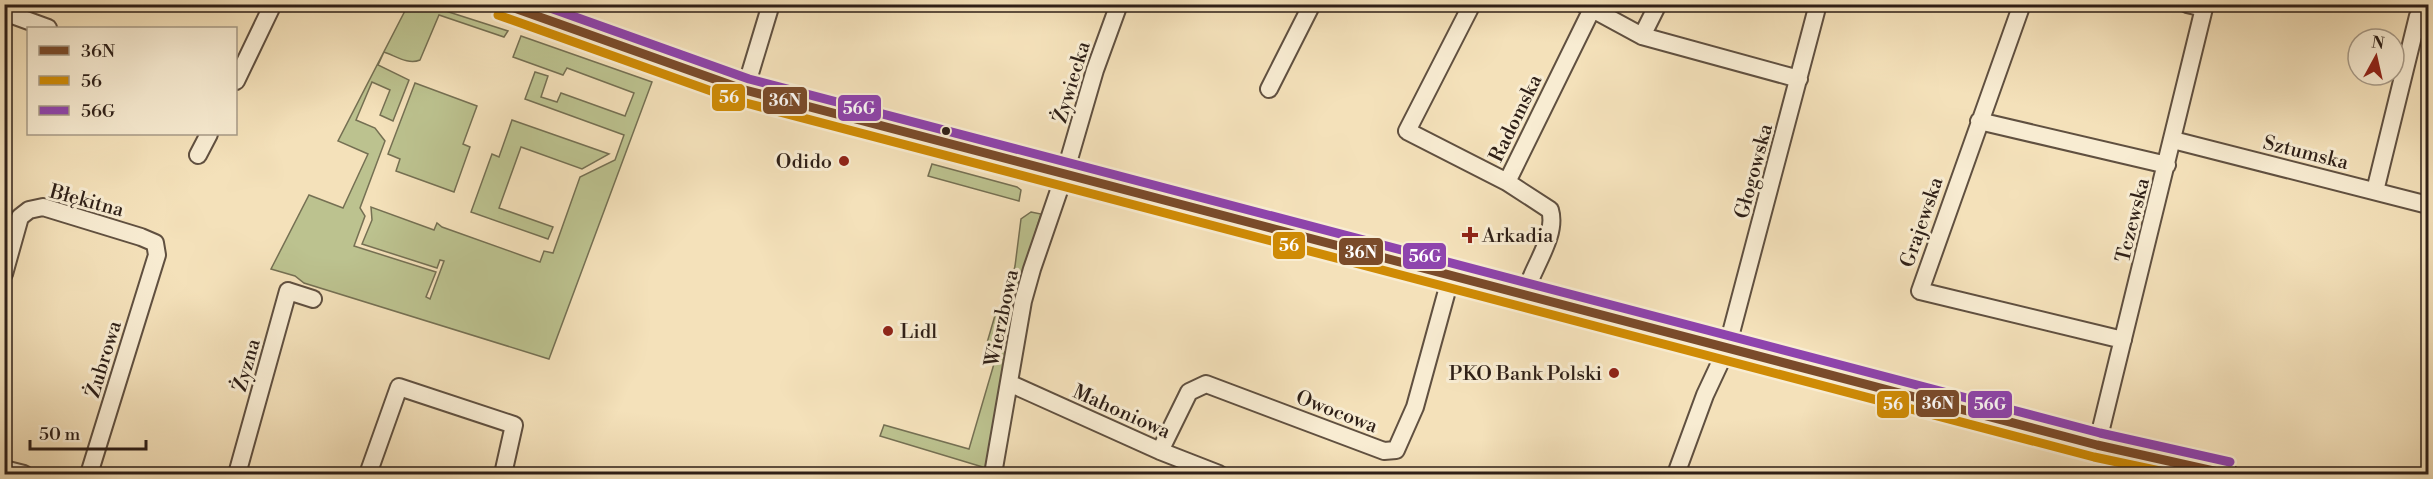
<svg xmlns="http://www.w3.org/2000/svg" width="2433" height="479" viewBox="0 0 2433 479" font-family="'Libre Bodoni',serif">
	<rect width="100%" height="100%" fill="#f4e1ba"/>
	<filter id="stains"><feTurbulence type="fractalNoise" baseFrequency=".00333" numOctaves="4"/><feColorMatrix values="0 0 0 0 .2 0 0 0 0 .09 0 0 0 0 .02 0 0 0 .5 -.17"/></filter>
	<radialGradient id="worn" r=".72"><stop offset=".6" stop-color="#630" stop-opacity="0"/><stop offset="1" stop-color="#630" stop-opacity=".3"/></radialGradient>
	<path fill="#bcc28f" stroke="#757053" stroke-width="1.5" d="M408,5H427L508,31L504,37L439,15L420,60C408,65 396,56 384,52L378,65L409,80L393,121L380,115L390,90L372,82L356,120L375,128L385,141L360,208L365,216L354,246L436,272L426,297L430,299L444,261L440,260L437,268L362,244L372,220L371,207L434,230L437,223L442,227L540,262L544,251L553,253L580,177L615,160L624,135L525,99L535,72L548,76L541,97L557,102L561,93L625,116L634,93L567,68L563,75L513,57L521,36L652,82L549,359L304,283L295,276L271,269L309,195L343,208L368,154L338,141Z
		M415,83L477,106L463,144L470,147L454,192L396,171L400,159L388,154Z
		M512,120L609,154L582,169L521,147L499,208L553,227L548,239L471,212L492,154L499,157Z
		M932,164L1017,187L1021,190L1019,201L928,176Z
		M1031,212L1041,214L1020,282L1015,287L1010,286L1015,266L1021,219Z
		M1000,310L997,349L1006,350L986,468L880,436L884,425L969,449L996,357L984,353L996,312Z"/>
	<g fill="none" stroke-linecap="round" stroke-linejoin="round">
		<defs>
			<path id="minor" d="M1472,4L1407,131L1507,182L1550,210C1558,236 1531,269 1525,295
				M1583,4L1642,36L1799,79
				M2022,4L1920,291L2123,340
				M2187,4L2204,8
				M4,12L48,28
				M1642,36L1658,4
				M236,81L273,4
				M1269,89L1312,4
				M745,90L771,4
				M1979,121L2167,165
				M2173,140L2428,205
				M198,155L209,134
				M1507,182L1592,9
				M2375,191L2418,16
				M4,274L20,217L29,210L43,207L141,237L155,243L157,255L89,474
				M1009,383L1160,451L1219,474
				M2097,445L2205,4
				M1160,451L1189,392L1206,384L1384,451L1396,450L1415,407L1451,276
				M4,469L24,474
				M237,474L288,291L313,299
				M368,474L399,387L514,425L503,474
				M993,474L1023,301L1032,269L1065,173L1095,70L1119,4
				M1676,474L1705,395L1727,348L1818,4"/>
			<path id="major" d="M502,4L745,90L2097,445L2227,474"/>
		</defs>
		<use href="#minor" stroke="#605040" stroke-width="20"/>
		<use href="#major" stroke="#2e1f17" stroke-width="24"/>
		<use href="#minor" stroke="#f8ecd2" stroke-width="16"/>
		<use href="#major" stroke="#f4e1ba" stroke-width="21"/>
		<defs>
			<path id="bus-1" d="M503,4L745,90L2097,445L2227,474"/>
			<path id="bus-2" d="M498,15L742,102L2094,457L2174,474"/>
			<path id="bus-3" d="M539,4L749,79L2100,433L2230,462"/>
		</defs>
		<use href="#bus-1" stroke="#f8ecd2" stroke-width="14"/>
		<use href="#bus-2" stroke="#f8ecd2" stroke-width="14"/>
		<use href="#bus-3" stroke="#f8ecd2" stroke-width="14"/>
		<use href="#bus-1" stroke="#7a4b2a" stroke-width="9"/>
		<use href="#bus-2" stroke="#cf8b05" stroke-width="9"/>
		<use href="#bus-3" stroke="#8e44ad" stroke-width="9"/>
	</g>
	<circle fill="#2e1f17" stroke="#f8ecd2" stroke-width="2" cx="946" cy="131" r="5"/>
	<g fill="#8f2418" stroke="#f8ecd2" stroke-width="2">
		<circle cx="844" cy="161" r="6"/>
		<path d="M1467 226h6v6h6v6h-6v6h-6v-6h-6v-6h6z"/>
		<circle cx="888" cy="331" r="6"/>
		<circle cx="1614" cy="373" r="6"/>
	</g>
	<g text-anchor="middle" stroke-width="6" stroke-linejoin="round" paint-order="stroke">
		<g font-size="20" fill="#2e1f17" stroke="#f8ecd2">
			<text transform="translate(1071 82) rotate(-73)" y="7">Żywiecka</text>
			<text transform="translate(1515 118) rotate(-64)" y="7">Radomska</text>
			<text transform="translate(2306 152) rotate(14)" y="7">Sztumska</text>
			<text transform="translate(1753 171) rotate(-75)" y="7">Głogowska</text>
			<text transform="translate(87 200) rotate(15)" y="7">Błękitna</text>
			<text transform="translate(2132 220) rotate(-76)" y="7">Tczewska</text>
			<text transform="translate(1921 222) rotate(-71)" y="7">Grajewska</text>
			<text transform="translate(1001 318) rotate(-78)" y="7">Wierzbowa</text>
			<text transform="translate(103 359) rotate(-73)" y="7">Żubrowa</text>
			<text transform="translate(246 365) rotate(-74)" y="7">Żyzna</text>
			<text transform="translate(1122 411) rotate(24)" y="7">Mahoniowa</text>
			<text transform="translate(1337 411) rotate(21)" y="7">Owocowa</text>
		</g>
		<g font-size="20" fill="#2e1f17" stroke="#f8ecd2" text-anchor="end">
			<text x="832" y="168">Odido</text>
			<text x="1482" y="242" text-anchor="start">Arkadia</text>
			<text x="900" y="338" text-anchor="start">Lidl</text>
			<text x="1602" y="380">PKO Bank Polski</text>
		</g>
	</g>
	<g stroke="#f8ecd2" stroke-width="2">
		<rect x="711" y="83" width="35" height="29" rx="6" fill="#cf8b05"/>
		<rect x="762" y="86" width="46" height="29" rx="6" fill="#7a4b2a"/>
		<rect x="837" y="94" width="45" height="28" rx="6" fill="#8e44ad"/>
		<rect x="1272" y="231" width="34" height="29" rx="6" fill="#cf8b05"/>
		<rect x="1338" y="237" width="46" height="29" rx="6" fill="#7a4b2a"/>
		<rect x="1402" y="242" width="45" height="28" rx="6" fill="#8e44ad"/>
		<rect x="1915" y="389" width="45" height="29" rx="6" fill="#7a4b2a"/>
		<rect x="1967" y="390" width="46" height="29" rx="6" fill="#8e44ad"/>
		<rect x="1876" y="390" width="34" height="29" rx="6" fill="#cf8b05"/>
	</g>
	<g font-size="16" text-anchor="middle" font-weight="bold" fill="#fff">
		<text x="729" y="103">56</text>
		<text x="785" y="106">36N</text>
		<text x="859" y="114">56G</text>
		<text x="1289" y="251">56</text>
		<text x="1361" y="258">36N</text>
		<text x="1425" y="262">56G</text>
		<text x="1938" y="409">36N</text>
		<text x="1990" y="410">56G</text>
		<text x="1893" y="410">56</text>
	</g>
	<rect width="2433" height="479" fill="none" stroke="#f4e1ba" stroke-width="24"/>
	<rect x="6" y="6" width="2421" height="467" fill="none" stroke="#2e1f17" stroke-width="3"/>
	<rect x="12" y="12" width="2409" height="455" fill="none" stroke="#2e1f17" stroke-width="1.5"/>
	<rect x="27" y="27" width="210" height="108" fill="#f8ecd2" stroke="#a79a87" stroke-width="1.5"/>
	<rect x="39" y="46" width="30" height="9" fill="#7a4b2a" stroke="#a79a87" stroke-width="1.5"/>
	<text x="81" y="57" font-size="18" fill="#2e1f17">36N</text>
	<rect x="39" y="76" width="30" height="9" fill="#cf8b05" stroke="#a79a87" stroke-width="1.5"/>
	<text x="81" y="87" font-size="18" fill="#2e1f17">56</text>
	<rect x="39" y="106" width="30" height="9" fill="#8e44ad" stroke="#a79a87" stroke-width="1.5"/>
	<text x="81" y="117" font-size="18" fill="#2e1f17">56G</text>
	<g transform="translate(2376 57) rotate(8)"><circle r="28" fill="#f8ecd2" stroke="#a79a87" stroke-width="1.5"/>
	<path d="M0-4.5L10 22L0 15L-10 22Z" fill="#8f2418"/>
	<text y="-9" font-size="16" font-weight="bold" text-anchor="middle" fill="#2e1f17">N</text>
	</g>
	<path d="M30 440v9h116v-9" fill="none" stroke="#2e1f17" stroke-width="3"/>
	<text x="39" y="440" font-size="18" fill="#2e1f17" stroke="#f8ecd2" stroke-width="4.5" paint-order="stroke">50 m</text>
	<rect width="100%" height="100%" filter="url(#stains)"/>
	<rect width="100%" height="100%" fill="url(#worn)"/>
</svg>
